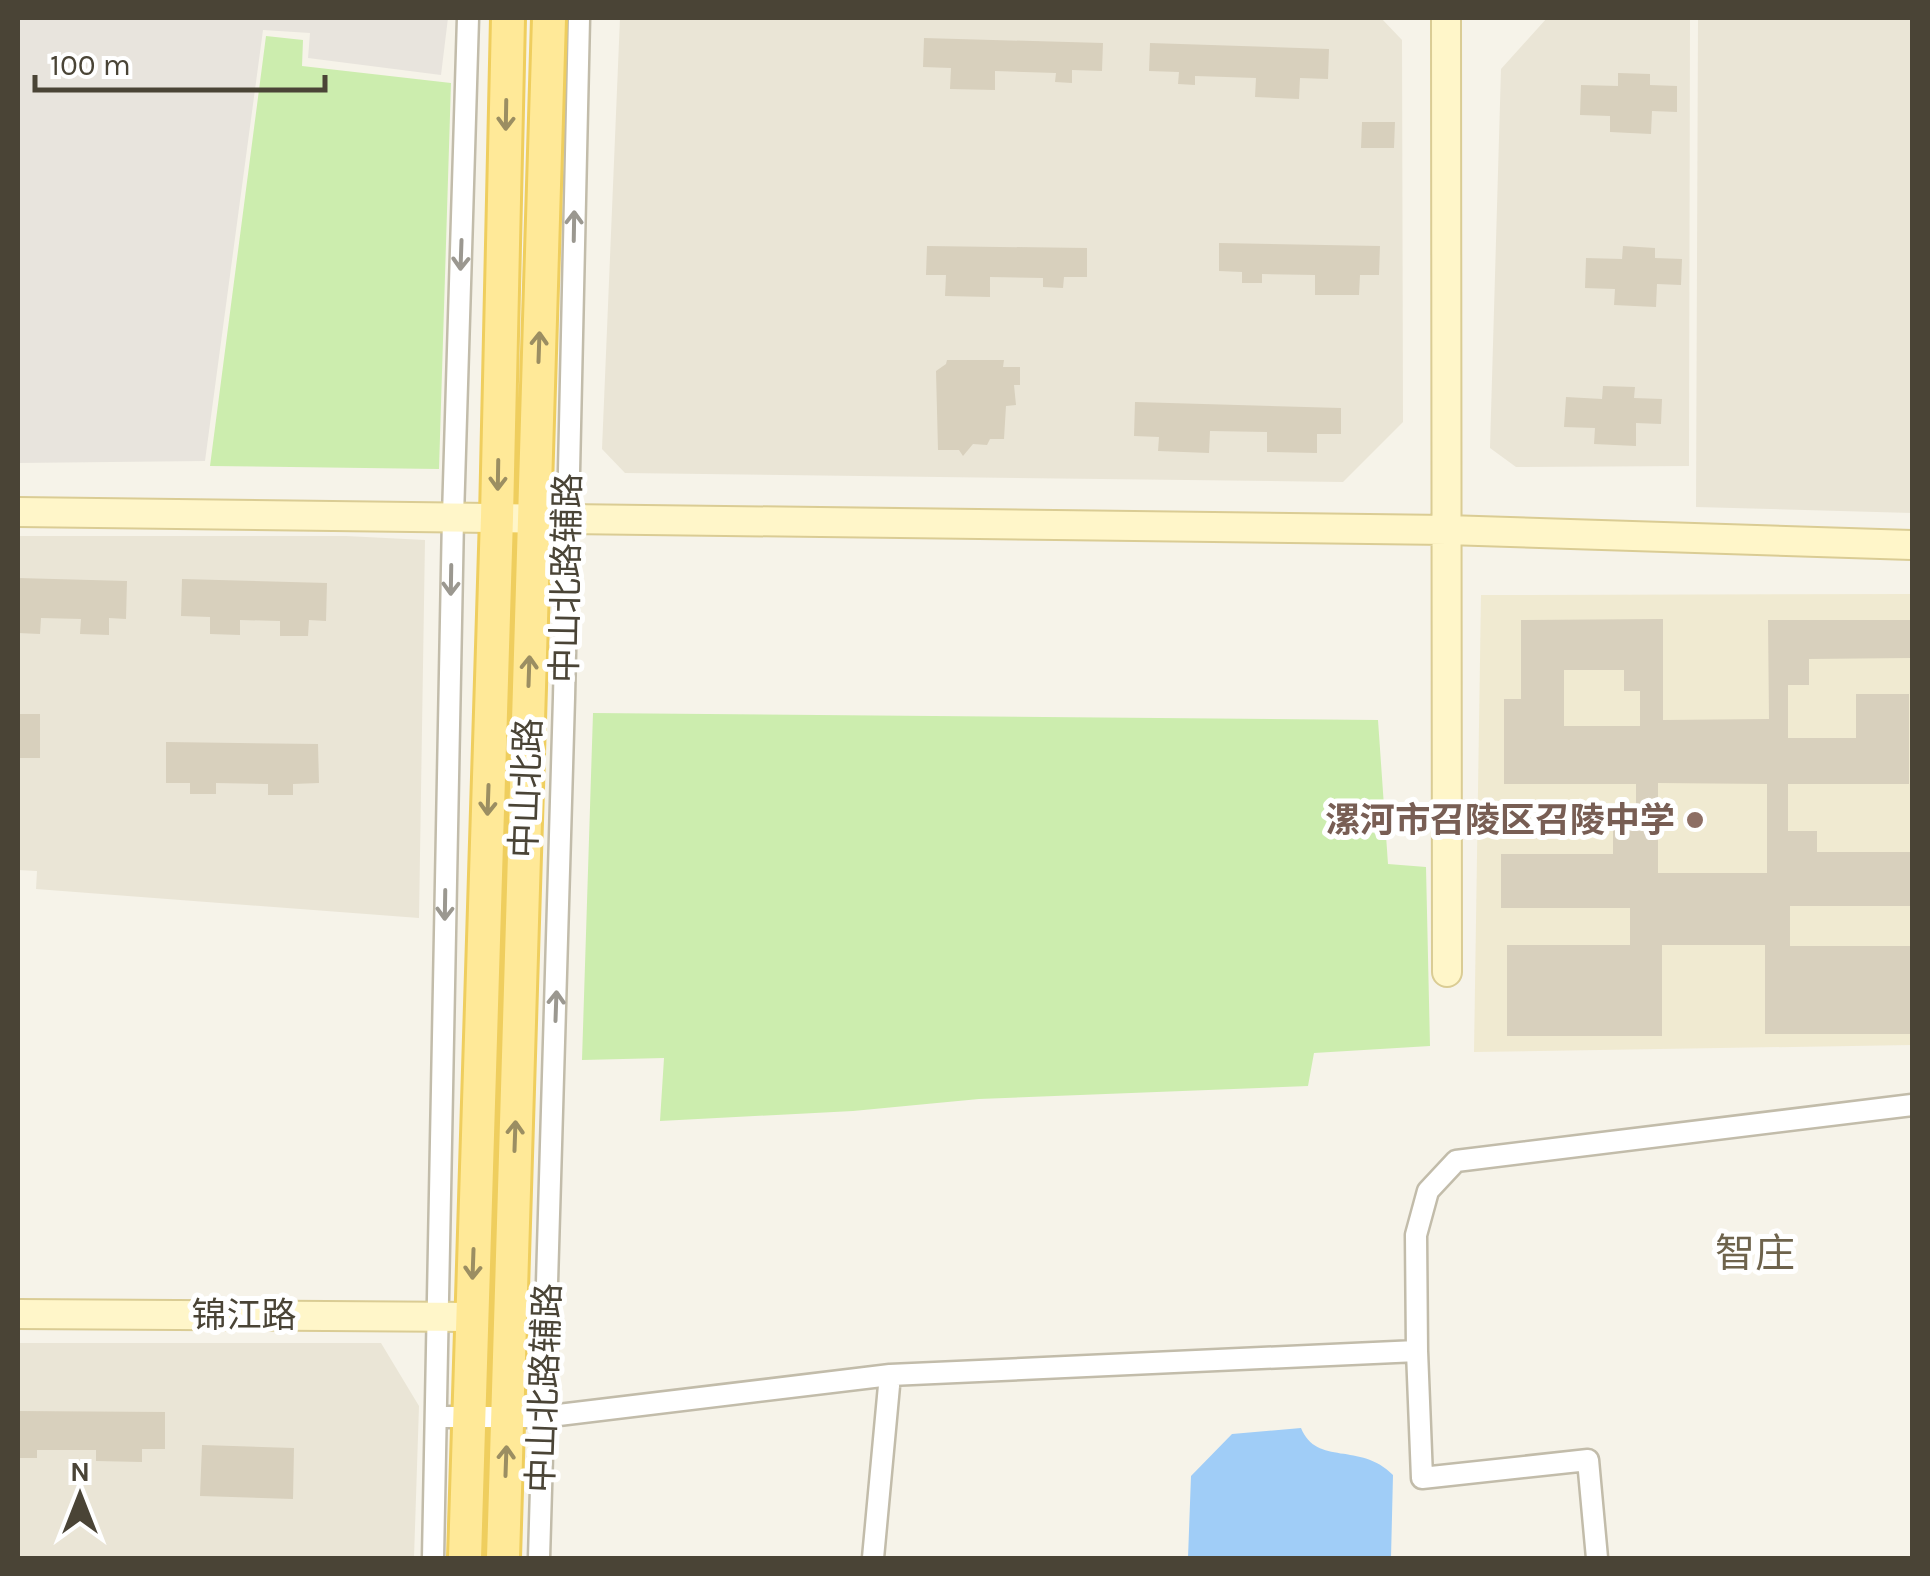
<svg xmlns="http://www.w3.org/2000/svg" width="1930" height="1576" viewBox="0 0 1930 1576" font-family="Karla,'Noto Sans SC',sans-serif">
	<rect width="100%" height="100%" fill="#f6f3e9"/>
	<path fill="#eae5d6" d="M620,18H1381L1402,40L1403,422L1343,482L625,473L602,449Z
		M1547,18H1690L1689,466L1516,467L1490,448L1501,69Z
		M1698,18H1912V513L1696,507Z
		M18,536H346L425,540L419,918L36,889L37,871L18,870Z
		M18,1343H381L419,1406L414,1558H18Z"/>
	<path fill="#e8e4dd" d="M18,18H448L441,75L308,58L310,33L263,30L205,461L18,463Z"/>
	<path fill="#f0ead1" d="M1912,594V1045L1474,1052L1481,595Z"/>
	<path fill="#ccedae" d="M266,36L303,40L302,66L451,83L439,469L210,466Z
		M593,713L1378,720L1388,864L1426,867L1430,1046L1314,1053L1308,1086L979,1099L853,1111L660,1121L664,1058L582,1060Z"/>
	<path fill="#a0cdf7" d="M1301,1428C1317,1467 1360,1441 1393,1475L1391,1558H1188L1191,1476L1232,1434Z"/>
	<path fill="#d8d0bd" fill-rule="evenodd" d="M924,38L1103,43L1102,71L1072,70V83L1055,82L1056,73L995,71V90L950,89L951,68L923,67Z
		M1150,43L1329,49L1328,79L1300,78L1299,99L1255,97L1256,78L1195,76V85L1178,84L1179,72L1149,71Z
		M1618,73L1650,74V85L1677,86V112L1652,111L1651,134L1610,132V116L1580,115L1581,85L1618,86Z
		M1362,122H1395L1394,148H1361Z
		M1219,243L1380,246L1379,275H1360L1359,295H1315V275L1262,274V283H1242V272L1219,271Z
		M927,246L1087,248V277H1064L1063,288L1043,287V278L990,277V297L945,296L946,275H926Z
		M1623,246L1655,248V258L1682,259L1681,285L1657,284L1656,307L1614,305L1615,289L1585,288L1586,258L1622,259Z
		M947,360H1004L1003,367H1020V385H1014L1016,405L1006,406L1004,439H990L987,445L973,444L963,456L959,450H938L936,371L946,364Z
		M1603,386L1635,387L1634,398L1662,399L1661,424L1636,423V446L1594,444L1595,428L1564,427L1566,397L1602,399Z
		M1135,402L1341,408V434H1317V453L1267,452V432L1210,431L1209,453L1158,451L1159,437L1134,436Z
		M18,578L127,581L126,619L109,618V635L80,634L81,619L41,618L40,634L18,633Z
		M182,579L327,583L326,621L309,620L308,636H280V621L240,620V635L210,634V617L181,616Z
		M1663,619V720L1769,719L1768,620H1910V658L1809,659V685H1788V738H1856V694H1909V784H1788V831H1817V852H1912V906H1790V946H1911V1034H1765V945H1662V1036H1507V945H1630V908H1501V854H1613V827H1636V784H1504V699H1521V620ZM1564,670H1624V691H1640V726H1564ZM1658,783L1767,784V873H1658Z
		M18,714H40V758H18Z
		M166,742L318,744L319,783L293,784V795H268V784L216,783V794H190V783H166Z
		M18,1411L165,1412V1449H142V1462L96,1461V1450H37V1458H18Z
		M202,1445L294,1448L293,1499L200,1496Z"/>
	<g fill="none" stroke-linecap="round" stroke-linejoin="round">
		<defs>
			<path id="street" d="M1417,1351L1416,1235L1428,1191L1456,1161L1912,1105
				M436,1417H542L890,1375L1417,1351L1422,1478L1588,1460L1597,1558
				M433,1558L453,517L468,18
				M539,1558L564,698L579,18
				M873,1558L890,1375"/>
			<path id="secondary" d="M1446,18L1447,972
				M18,512L1447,530L1912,545
				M18,1314L471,1317"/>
			<path id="primary" d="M465,1558L497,517L508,18
				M503,1558L549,18"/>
		</defs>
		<use href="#street" stroke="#c2bcaa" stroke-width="25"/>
		<use href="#secondary" stroke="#dacc94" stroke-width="32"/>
		<use href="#primary" stroke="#efce5e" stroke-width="38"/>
		<use href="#street" stroke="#fff" stroke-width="20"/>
		<use href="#secondary" stroke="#fff6c9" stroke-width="28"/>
		<use href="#primary" stroke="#ffe998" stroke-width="32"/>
	</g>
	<defs><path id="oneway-shaft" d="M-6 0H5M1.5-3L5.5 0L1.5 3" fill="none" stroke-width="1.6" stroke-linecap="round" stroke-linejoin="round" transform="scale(2.5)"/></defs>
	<g stroke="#9b8e62">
		<use href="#oneway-shaft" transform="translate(506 115) rotate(91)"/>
		<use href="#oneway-shaft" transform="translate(539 347) rotate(-88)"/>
		<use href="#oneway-shaft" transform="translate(498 475) rotate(91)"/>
		<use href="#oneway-shaft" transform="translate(529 671) rotate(-88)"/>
		<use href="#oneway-shaft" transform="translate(488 800) rotate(92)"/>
		<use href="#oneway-shaft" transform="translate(515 1136) rotate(-88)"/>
		<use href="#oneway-shaft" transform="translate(473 1264) rotate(92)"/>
		<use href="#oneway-shaft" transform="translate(506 1461) rotate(-88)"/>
	</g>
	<g stroke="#9b9890">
		<use href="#oneway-shaft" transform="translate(574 226) rotate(-89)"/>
		<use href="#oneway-shaft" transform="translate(461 255) rotate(92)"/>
		<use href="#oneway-shaft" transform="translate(451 580) rotate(91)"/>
		<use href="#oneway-shaft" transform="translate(445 905) rotate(91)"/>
		<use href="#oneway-shaft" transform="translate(556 1006) rotate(-88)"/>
	</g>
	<circle fill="#8d6e63" stroke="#fff" stroke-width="4" cx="1695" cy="820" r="10"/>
	<g text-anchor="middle" stroke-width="10" stroke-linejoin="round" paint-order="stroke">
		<g font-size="35" fill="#4a4436" stroke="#fff">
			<text transform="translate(566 578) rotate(-89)" y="12">中山北路辅路</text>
			<text transform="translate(526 788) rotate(-88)" y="12">中山北路</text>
			<text x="244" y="1327">锦江路</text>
			<text transform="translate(544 1388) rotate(-88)" y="12">中山北路辅路</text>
		</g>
		<g font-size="35" font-weight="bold" fill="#785e54" stroke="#fff" text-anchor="end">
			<text x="1675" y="832">漯河市召陵区召陵中学</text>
		</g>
		<g font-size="40" fill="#6e634c" stroke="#fff">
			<text x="1755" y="1267">智庄</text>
		</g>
	</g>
	<rect width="1930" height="1576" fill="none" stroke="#4a4436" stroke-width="40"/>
	<g transform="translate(80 1496)" stroke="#ffffff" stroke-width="8" paint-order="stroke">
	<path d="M0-8L18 38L0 25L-18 38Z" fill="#4a4436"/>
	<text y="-15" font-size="28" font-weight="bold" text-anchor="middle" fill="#4a4436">N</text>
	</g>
	<path d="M35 75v15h290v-15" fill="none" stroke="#4a4436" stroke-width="5"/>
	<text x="50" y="75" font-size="30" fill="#4a4436" stroke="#ffffff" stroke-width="8" paint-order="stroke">100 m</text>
</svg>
